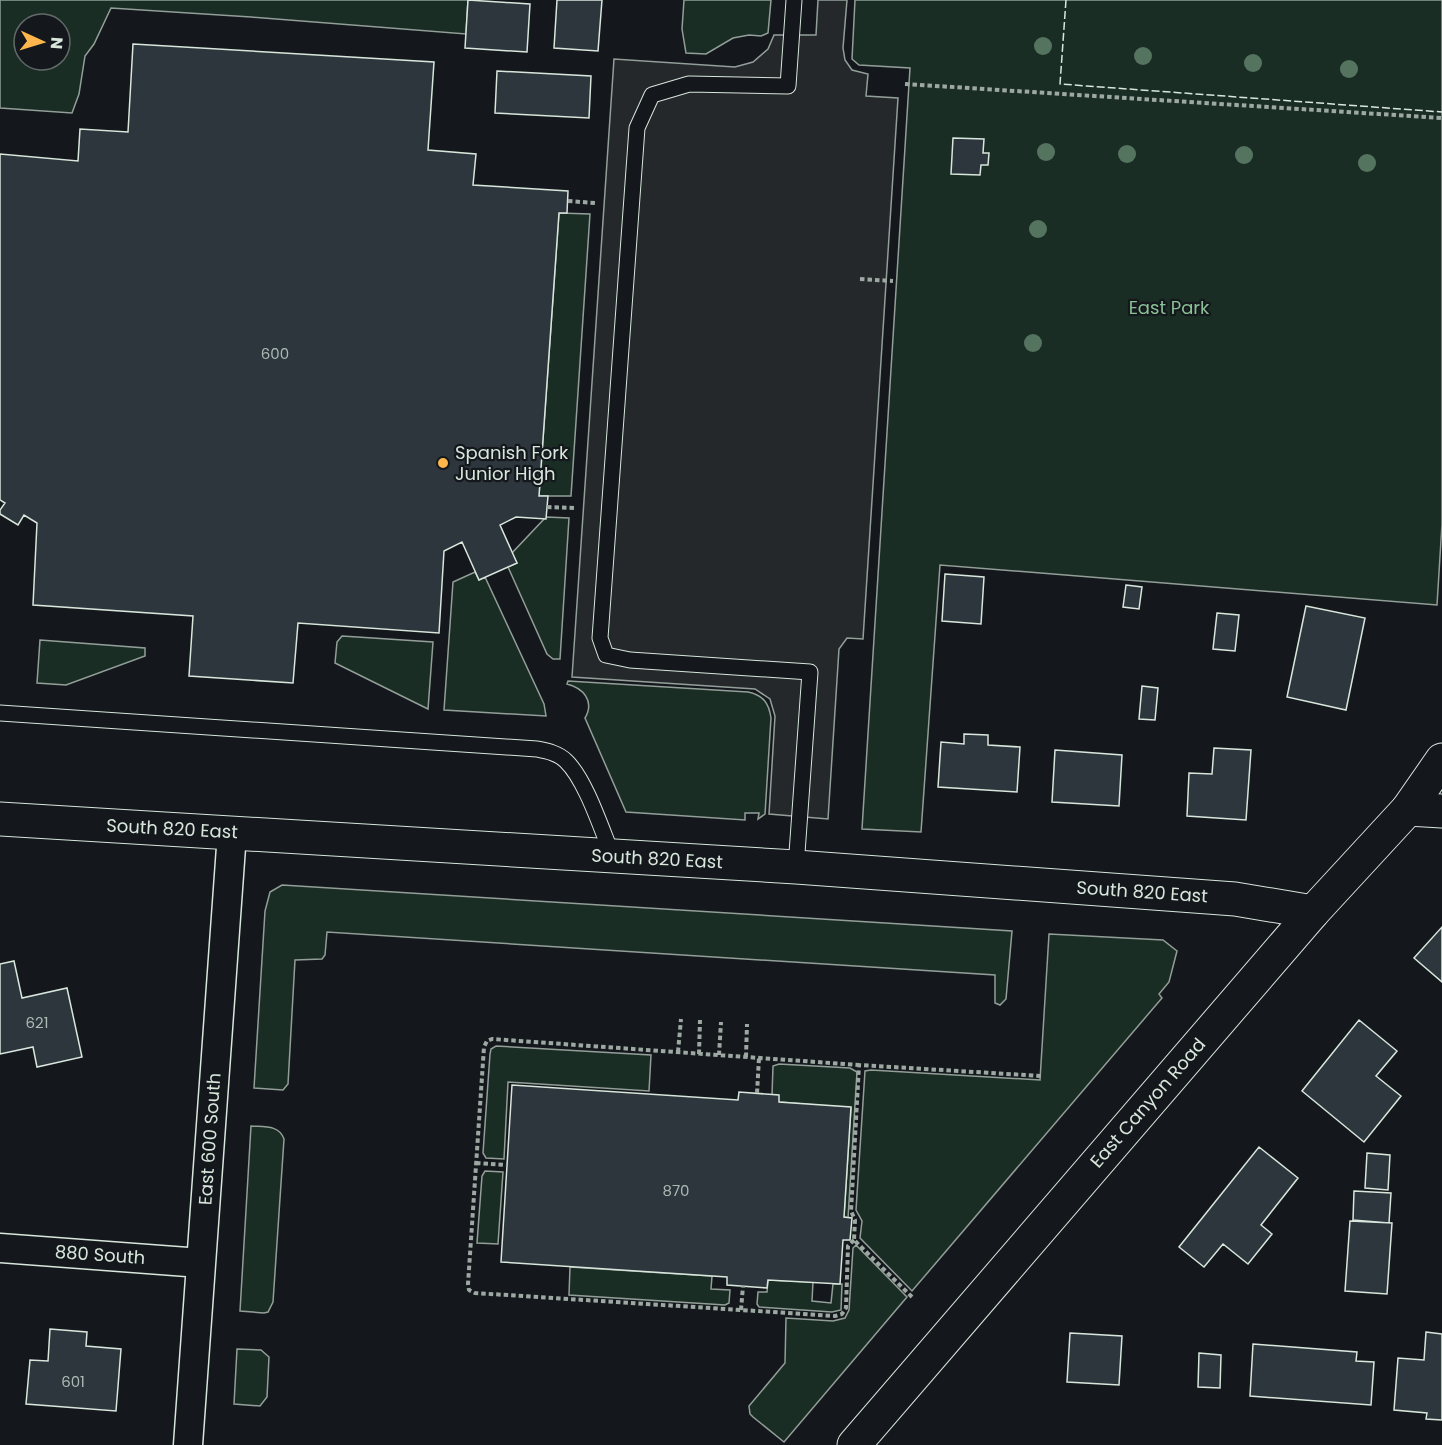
<svg xmlns="http://www.w3.org/2000/svg" width="1442" height="1445" viewBox="0 0 1442 1445" font-family="Poppins,sans-serif">
	<rect width="100%" height="100%" fill="#14181c"/>
	<path fill="#1a2d24" stroke="#939e99" stroke-width="1.5" fill-rule="evenodd" d="M0,0H468L466,34L251,17L111,8L94,44L85,56L79,94L72,113L0,108ZM24,24H60V60H24Z
		M684,0H771L768,33L761,36L749,35L733,38L706,54L686,53L682,29Z
		M855,0H1442V524L1437,605L940,565L921,832L862,829L910,68L859,65L852,59Z
		M559,213L590,214L571,496H539Z
		M546,517L569,518L560,659H553L547,654L508,567L517,563L512,553Z
		M475,572L479,580L485,577L544,704L546,716L444,710L453,582Z
		M342,636L433,642L428,709L335,663L337,642Z
		M40,640L145,648V656L66,685L37,683Z
		M568,681L748,692C763,695 769,703 771,718L765,814L758,819L759,813H745V820L626,812L585,718C595,701 583,688 567,684Z
		M282,885L1012,931L1006,999L1000,1005L995,1003V975L327,932L325,955L322,959L295,960L288,1084L283,1090L254,1088L265,911L270,892Z
		M1049,934L1163,940L1177,951L1169,982L1159,994L1162,998L912,1291L860,1238L862,1221L856,1210L865,1071L871,1070L1040,1080Z
		M496,1046L651,1055L649,1091L508,1082L504,1159L486,1158L483,1153L490,1054L491,1049Z
		M779,1064L850,1068L857,1072L848,1218L844,1217L851,1108L779,1102L772,1095L773,1066Z
		M251,1126C265,1127 279,1125 284,1139L273,1302L268,1312L264,1313L240,1311Z
		M485,1171L503,1172L498,1244L477,1243L482,1176Z
		M856,1245L907,1297L784,1442L753,1417L750,1414L749,1406L785,1363L786,1318L833,1321L845,1318L849,1310L853,1248Z
		M570,1267L712,1276L711,1289L730,1290L729,1303L725,1305L569,1295Z
		M768,1280L813,1282L812,1301L831,1303L833,1284H842L841,1310L832,1312L759,1307L757,1304L758,1292H767Z
		M237,1349L261,1350L269,1357L267,1397L260,1406L234,1404Z"/>
	<path fill="#24282b" stroke="#939e99" stroke-width="1.5" d="M818,0H847L843,48L845,60L852,70L868,74L866,96L898,98L863,639L847,638L839,649L828,819L769,814L775,716L770,699L755,689L572,677L614,59L735,67L753,62L768,49L774,35H816Z"/>
	<path fill="#2c363c" stroke="#d8e6dc" stroke-width="1.5" d="M468,0L530,4L527,52L465,48Z
		M557,0H602L598,51L554,48Z
		M133,44L434,62L428,150L476,154L473,185L568,191L567,213H559L539,496H548L546,519L516,517L500,525L517,563L479,580L462,542L444,551L439,633L298,623L293,683L189,676L193,616L33,605L37,523L24,515L18,525L0,514V510L5,503L0,500V154L78,161L80,129L128,132Z
		M497,71L591,76L589,118L495,113Z
		M953,138L984,139L983,153H989L988,165H981L980,175L951,174Z
		M945,574L984,577L981,624L942,621Z
		M1126,585L1142,587L1139,609L1123,607Z
		M1306,606L1365,618L1346,710L1287,697Z
		M1217,613L1239,615L1235,651L1213,649Z
		M1142,686L1158,688L1155,720L1139,719Z
		M964,734L988,735V745L1020,747L1017,792L938,787L941,742L964,744Z
		M1214,748L1251,750L1246,820L1187,816L1189,773L1212,774Z
		M1055,750L1122,755L1119,806L1052,802Z
		M1442,927V982L1414,958Z
		M14,961L22,998L67,988L82,1057L37,1067L33,1047L0,1054V964Z
		M1359,1020L1397,1051L1376,1076L1401,1096L1364,1142L1302,1091Z
		M512,1085L738,1100L739,1092L779,1095V1102L851,1107L844,1217L852,1218L850,1240H843L840,1284L768,1280L767,1288L727,1285V1277L501,1262Z
		M1259,1147L1298,1178L1261,1225L1272,1234L1248,1264L1223,1244L1204,1267L1179,1247Z
		M1367,1153L1390,1155L1388,1190L1365,1188Z
		M1354,1191L1391,1193L1389,1223L1353,1220Z
		M1350,1221L1392,1223L1387,1294L1345,1291Z
		M50,1329L87,1332L86,1346L121,1349L116,1411L26,1404L30,1360L48,1361Z
		M1426,1332L1442,1334V1420L1426,1419L1427,1413L1394,1410L1398,1358L1424,1360Z
		M1070,1333L1122,1336L1119,1385L1067,1382Z
		M1253,1344L1357,1352L1356,1361L1374,1362L1371,1405L1250,1396Z
		M1199,1353L1221,1355L1220,1388L1198,1387Z"/>
	<g fill="none" stroke-linecap="round" stroke-linejoin="round">
		<defs>
			<path id="service" d="M794,0L788,86L689,84L652,95L637,128L600,638L606,655L630,660L810,672L796,867
				M0,713L537,749C547,751 558,753 566,761C586,780 602,831 613,857"/>
			<path id="minor" d="M0,1248L201,1263
				M188,1445L232,833"/>
			<path id="tertiary" d="M1408,809L1442,811
				M0,819L796,867L1235,899L1313,912"/>
			<path id="secondary" d="M854,1445L1313,912L1408,809L1442,760"/>
		</defs>
		<use href="#service" stroke="#d8e6dc" stroke-width="17"/>
		<use href="#minor" stroke="#d8e6dc" stroke-width="31"/>
		<use href="#tertiary" stroke="#d8e6dc" stroke-width="35"/>
		<use href="#secondary" stroke="#d8e6dc" stroke-width="35"/>
		<path stroke="#9da8a2" stroke-width="4" stroke-dasharray="4.5 3" stroke-linecap="butt" d="M905,84L1442,118
			M568,201L595,203
			M860,279L893,281
			M547,507L575,508
			M678,1052L681,1019
			M699,1054L700,1020
			M719,1055L721,1022
			M746,1057L747,1024
			M757,1093L759,1058
			M476,1163L507,1165
			M854,1240L848,1246L846,1308L842,1314L835,1316L475,1293L469,1290L468,1284L484,1047L487,1041L492,1039L859,1065
			M912,1297L854,1240L855,1220L851,1211L859,1065L1041,1076
			M741,1310L743,1286"/>
		<use href="#service" stroke="#14181c" stroke-width="15"/>
		<use href="#minor" stroke="#14181c" stroke-width="28"/>
		<use href="#tertiary" stroke="#14181c" stroke-width="33"/>
		<use href="#secondary" stroke="#14181c" stroke-width="33"/>
		<path stroke="#d8e6dc" stroke-width="1.5" stroke-dasharray="8 3" stroke-linecap="butt" d="M1066,0L1060,84L1442,112"/>
	</g>
	<g fill="#55745f">
		<circle cx="1043" cy="46" r="9"/>
		<circle cx="1143" cy="56" r="9"/>
		<circle cx="1253" cy="63" r="9"/>
		<circle cx="1349" cy="69" r="9"/>
		<circle cx="1046" cy="152" r="9"/>
		<circle cx="1127" cy="154" r="9"/>
		<circle cx="1244" cy="155" r="9"/>
		<circle cx="1367" cy="163" r="9"/>
		<circle cx="1038" cy="229" r="9"/>
		<circle cx="1033" cy="343" r="9"/>
	</g>
	<circle fill="#ffb74d" stroke="#14181c" stroke-width="2" cx="443" cy="463" r="6"/>
	<g text-anchor="middle" stroke-width="4.5" stroke-linejoin="round" paint-order="stroke">
		<g font-size="15" fill="#adbab4">
			<text x="275" y="359">600</text>
			<text x="37" y="1028">621</text>
			<text x="676" y="1196">870</text>
			<text x="73" y="1387">601</text>
		</g>
		<g font-size="18" fill="#8ac095" stroke="#14181c">
			<text x="1169" y="314">East Park</text>
		</g>
		<g font-size="18" fill="#d8e6dc" stroke="#14181c" text-anchor="start">
			<text x="455" y="459">Spanish Fork<tspan x="455" dy="21">Junior High</tspan></text>
		</g>
		<g font-size="18" fill="#d8e6dc" stroke="#14181c">
			<text transform="translate(172 829) rotate(3)" y="6">South 820 East</text>
			<text transform="translate(657 859) rotate(3)" y="6">South 820 East</text>
			<text transform="translate(1142 892) rotate(4)" y="6">South 820 East</text>
			<text transform="translate(1148 1103) rotate(-49)" y="6">East Canyon Road</text>
			<text transform="translate(210 1139) rotate(-86)" y="6">East 600 South</text>
			<text transform="translate(100 1255) rotate(4)" y="6">880 South</text>
		</g>
	</g>
	<g transform="translate(42 42) rotate(94)"><circle r="28" fill="#14181c" stroke="#626a69" stroke-width="1.5"/>
	<path d="M0-4.5L10 22L0 15L-10 22Z" fill="#ffb74d"/>
	<text y="-9" font-size="16" font-weight="bold" text-anchor="middle" fill="#d8e6dc">N</text>
	</g>
</svg>
